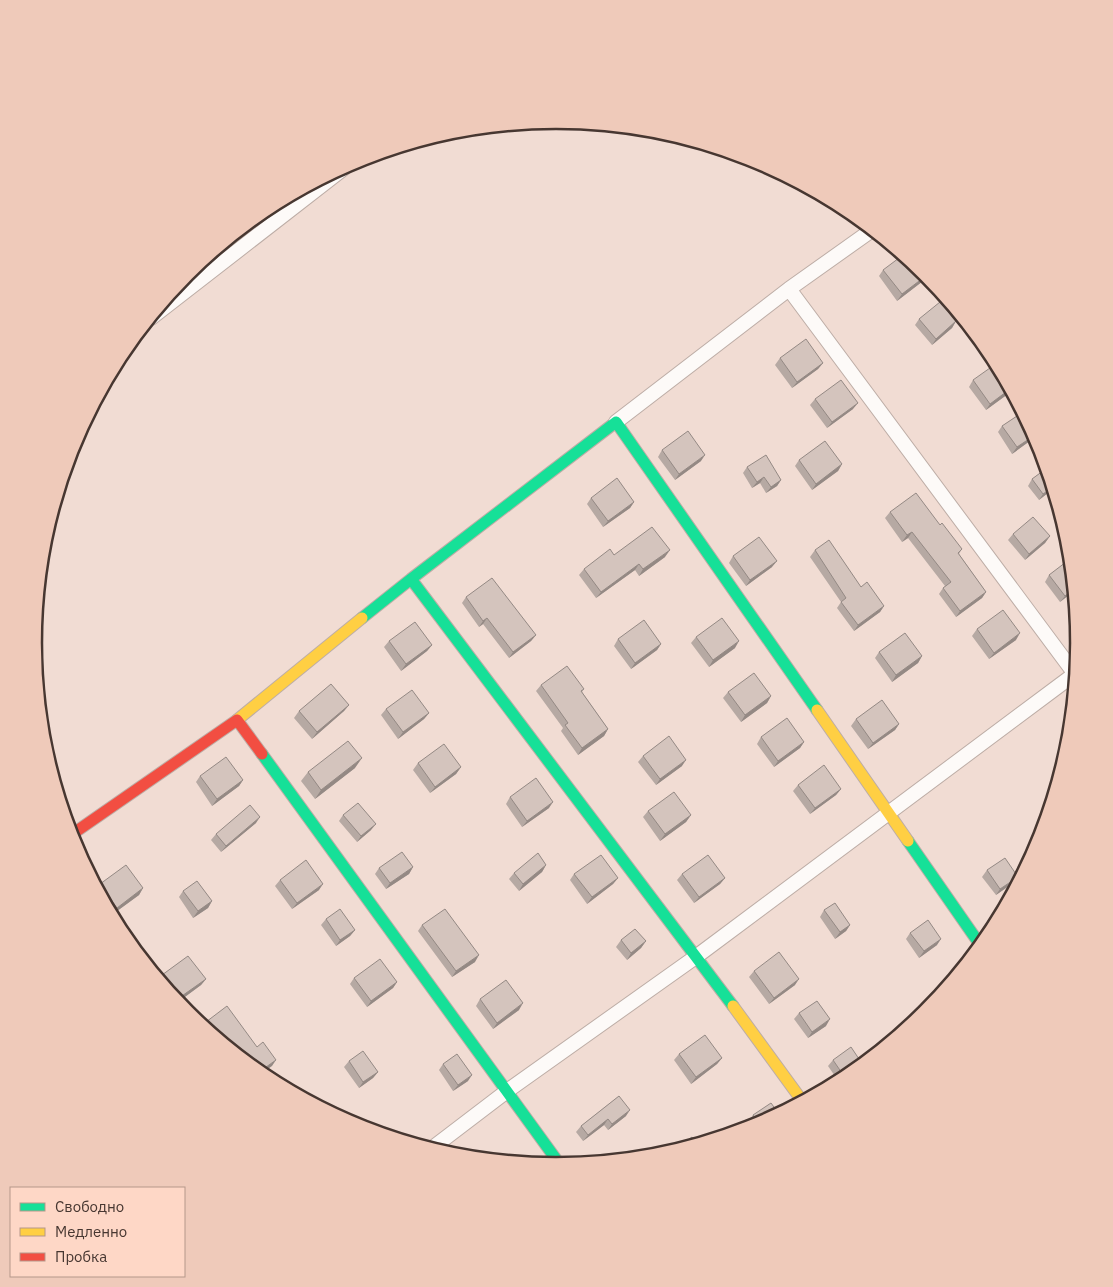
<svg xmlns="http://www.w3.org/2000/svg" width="1113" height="1287" viewBox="0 0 1113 1287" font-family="'IBM Plex Sans',sans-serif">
	<rect width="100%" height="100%" fill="#f1dcd3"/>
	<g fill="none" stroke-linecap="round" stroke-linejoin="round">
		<defs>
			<path id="street" d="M789,289L872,230
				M151,318L348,165
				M616,422L789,289L1075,674
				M431,1149L507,1091L697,956L1076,673"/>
			<path id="fast" d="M411,579L616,422L817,710
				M362,618L411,579L733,1006
				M262,754L561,1166
				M908,841L981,946"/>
			<path id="slow" d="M817,710L908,841
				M237,720L362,618
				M733,1006L803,1102"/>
			<path id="jam" d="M71,835L237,720L262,754"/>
		</defs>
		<use href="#street" stroke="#bdada6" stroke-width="16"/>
		<use href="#fast" stroke="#bdada6" stroke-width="13"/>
		<use href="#slow" stroke="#bdada6" stroke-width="13"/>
		<use href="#jam" stroke="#bdada6" stroke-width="13"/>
		<use href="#street" stroke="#fdfaf8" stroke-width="14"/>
		<use href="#fast" stroke="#16e098" stroke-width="11"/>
		<use href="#slow" stroke="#ffcf43" stroke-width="11"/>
		<use href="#jam" stroke="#f24e42" stroke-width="11"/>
	</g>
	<path fill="#b6a9a3" d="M883,270L927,275L923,281L897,301L879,276Z
		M919,319L956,321L952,328L932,345L915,325Z
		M780,358L823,363L818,369L792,388L775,365Z
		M973,380L1012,391L986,410L969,387Z
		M815,399L853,409L827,428L810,405Z
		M1023,412L1036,437L1034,438L1012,454L998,432L1002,426Z
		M662,450L701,461L675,480L658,457Z
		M799,460L842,464L838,471L812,490L795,466Z
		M747,467L781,480L777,486L766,493L760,483L752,488L743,473Z
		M1047,468L1053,489L1039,500L1028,486L1032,479Z
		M591,498L634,502L630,508L603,527L587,504Z
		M890,512L940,525L962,549L959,554L986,592L982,598L956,617L939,594L943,588L945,586L908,538L902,542L885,518Z
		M1013,534L1050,536L1045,543L1025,560L1008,540Z
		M815,550L884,606L880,612L854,631L837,608L841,602L810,557Z
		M614,555L665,557L639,576L635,570L596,598L579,575L584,569Z
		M733,556L772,567L746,586L729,563Z
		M1071,560L1074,591L1060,602L1045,582L1049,575Z
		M466,597L536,635L531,641L509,658L483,624L479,627L462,603Z
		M977,629L1016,640L989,659L972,636Z
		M696,637L735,648L709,667L691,643Z
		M618,639L661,644L657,650L631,669L614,646Z
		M389,641L432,645L427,651L401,671L384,647Z
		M879,652L922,656L918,663L892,682L875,658Z
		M541,685L584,689L582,692L608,729L604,736L578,755L561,731L563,728L536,691Z
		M728,692L771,696L767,703L741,722L723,698Z
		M349,705L344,711L312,739L294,718L299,711Z
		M386,709L429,713L424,719L398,739L381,715Z
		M856,719L899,724L895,730L868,749L851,726Z
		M761,737L804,742L800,748L774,767L757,744Z
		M1069,746L1064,763L1057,753L1061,747Z
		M643,756L682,766L656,785L638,762Z
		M418,763L461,767L456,774L430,793L413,770Z
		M355,768L315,799L301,781L308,772Z
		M200,776L243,780L239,786L212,806L196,782Z
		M798,785L841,789L836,795L810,814L793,791Z
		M510,797L549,808L522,827L506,804Z
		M648,811L691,815L686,822L660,841L643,817Z
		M343,815L371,830L357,842L339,821Z
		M256,823L221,852L211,840L216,834Z
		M546,865L542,872L519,891L509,879L514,873Z
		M413,867L409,874L386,889L375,874L379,868Z
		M987,870L1018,877L1013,883L996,895L982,877Z
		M574,874L618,878L613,884L587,904L570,880Z
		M682,874L725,878L720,884L694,903L677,880Z
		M280,880L319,890L292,909L275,886Z
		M100,884L143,888L139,895L113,914L106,905L97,888Z
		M183,891L212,901L208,908L193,918L179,897Z
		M824,910L850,925L846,931L835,939L820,917Z
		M326,919L355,930L350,936L336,946L321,925Z
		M422,925L475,962L452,977L418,931Z
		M910,933L937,945L919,958L906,939Z
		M621,940L646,941L641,948L627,960L616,947Z
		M754,971L795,985L769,1004L749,977Z
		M162,975L206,979L201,985L178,1002L159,979Z
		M354,978L397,982L393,988L367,1007L350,984Z
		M480,999L519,1010L493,1029L476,1006Z
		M799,1013L826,1026L808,1038L794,1019Z
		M679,1054L722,1058L717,1064L691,1084L674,1060Z
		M833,1060L847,1078L839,1082L828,1066Z
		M349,1061L378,1072L373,1078L359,1088L344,1067Z
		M443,1064L468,1081L453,1091L439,1070Z
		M619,1096L626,1116L608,1130L604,1125L583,1141L576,1132L581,1126Z
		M779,1114L756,1127L753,1128L748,1122L753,1115Z"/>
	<path fill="#948984" d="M927,275L923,281L897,301L902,294Z
		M956,321L952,328L932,345L936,339Z
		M823,363L818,369L792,388L797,382Z
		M1010,389L1012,391L986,410L990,404Z
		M858,403L853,409L827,428L832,422Z
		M1035,435L1036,437L1034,438L1012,454L1017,447Z
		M705,455L701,461L675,480L679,474Z
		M842,464L838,471L812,490L816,484Z
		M764,477L760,483L752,488L757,482Z
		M781,480L777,486L766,493L771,487Z
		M1053,487V489L1039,500L1043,494Z
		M634,502L630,508L603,527L608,521Z
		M912,532L908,538L902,542L907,535Z
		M1050,536L1045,543L1025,560L1029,554Z
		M670,550L665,557L639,576L643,569Z
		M777,561L772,567L746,586L750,580Z
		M639,564L635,570L596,598L601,592Z
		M1074,589V591L1060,602L1065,596Z
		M986,592L982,598L956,617L960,611Z
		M884,606L880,612L854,631L858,625Z
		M487,618L483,624L479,627L483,621Z
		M1020,633L1016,640L989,659L994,653Z
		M536,635L531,641L509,658L513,652Z
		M739,641L735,648L709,667L713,660Z
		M661,644L657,650L631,669L635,663Z
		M432,645L427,651L401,671L406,664Z
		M922,656L918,663L892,682L896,675Z
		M771,696L767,703L741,722L745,715Z
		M349,705L344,711L312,739L317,732Z
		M429,713L424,719L398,739L403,732Z
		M899,724L895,730L868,749L873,743Z
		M608,729L604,736L578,755L582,748Z
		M804,742L800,748L774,767L778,761Z
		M362,758L355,768L315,799L321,790Z
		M686,760L682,766L656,785L660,779Z
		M461,767L456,774L430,793L435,787Z
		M243,780L239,786L212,806L217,799Z
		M841,789L836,795L810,814L815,808Z
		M553,802L549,808L522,827L527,821Z
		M691,815L686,822L660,841L665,834Z
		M260,817L256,823L221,852L226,846Z
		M376,824L371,830L357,842L361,836Z
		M546,865L542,872L519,891L523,884Z
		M413,867L409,874L386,889L390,883Z
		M1018,877L1013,883L996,895L1000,889Z
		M618,878L613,884L587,904L592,897Z
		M725,878L720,884L694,903L699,897Z
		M323,884L319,890L292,909L297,903Z
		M143,888L139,895L113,914L117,908Z
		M212,901L208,908L193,918L198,911Z
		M850,925L846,931L835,939L840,932Z
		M355,930L350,936L336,946L340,940Z
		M941,939L937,945L919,958L924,951Z
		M646,941L641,948L627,960L631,953Z
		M479,955L475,962L452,977L456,971Z
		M206,979L201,985L178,1002L177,1001L179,998Z
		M799,979L795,985L769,1004L774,998Z
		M397,982L393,988L367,1007L371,1001Z
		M523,1003L519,1010L493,1029L497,1023Z
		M830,1019L826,1026L808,1038L812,1032Z
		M722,1058L717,1064L691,1084L696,1077Z
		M276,1060L272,1066L261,1074L259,1072Z
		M378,1072L373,1078L359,1088L363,1082Z
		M472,1075L468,1081L453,1091L458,1085Z
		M630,1110L626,1116L608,1130L612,1124Z
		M608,1119L604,1125L583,1141L588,1135Z"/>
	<path fill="#d4c4bd" stroke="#948984" d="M903,255L927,275L902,294L883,270Z
		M940,302L956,321L936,339L919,319Z
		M806,339L823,363L797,382L780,358Z
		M997,363L1010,389L990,404L973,380Z
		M841,380L858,403L832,422L815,399Z
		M1023,412L1035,435L1017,447L1002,426Z
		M688,431L705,455L679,474L662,450Z
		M825,441L842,464L816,484L799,460Z
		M766,455L781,480L771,487L764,477L757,482L747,467Z
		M1047,468L1053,487L1043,494L1032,479Z
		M617,478L634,502L608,521L591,498Z
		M916,493L940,525L942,523L962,549L958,553L986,592L960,611L943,588L951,582L912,532L907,535L890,512Z
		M1033,517L1050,536L1029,554L1013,534Z
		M652,527L670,550L643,569L639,564L601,592L584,569L610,549L614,555Z
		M759,537L777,561L750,580L733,556Z
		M829,540L861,587L867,582L884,606L858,625L841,602L846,598L815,550Z
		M1070,559L1071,560L1074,589L1065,596L1049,575Z
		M492,578L536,635L513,652L487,618L483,621L466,597Z
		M1003,610L1020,633L994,653L977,629Z
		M722,618L739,641L713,660L696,637Z
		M644,620L661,644L635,663L618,639Z
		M415,622L432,645L406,664L389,641Z
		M905,633L922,656L896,675L879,652Z
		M567,666L584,689L581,691L608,729L582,748L565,725L568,723L541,685Z
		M754,673L771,696L745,715L728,692Z
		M331,684L349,705L317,732L299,711Z
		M412,690L429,713L403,732L386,709Z
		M882,700L899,724L873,743L856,719Z
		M787,718L804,742L778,761L761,737Z
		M669,736L686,760L660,779L643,756Z
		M348,741L362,758L321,790L308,772Z
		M1070,741L1069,746L1067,754L1061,747Z
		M444,744L461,767L435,787L418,763Z
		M226,757L243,780L217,799L200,776Z
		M824,765L841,789L815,808L798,785Z
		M536,778L553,802L527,821L510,797Z
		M674,792L691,815L665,834L648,811Z
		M358,803L376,824L361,836L343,815Z
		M250,805L260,817L226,846L216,834Z
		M402,852L413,867L390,883L379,868Z
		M538,853L546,865L523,884L514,873Z
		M601,855L618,878L592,897L574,874Z
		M708,855L725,878L699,897L682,874Z
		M1005,858L1018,877L1000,889L987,870Z
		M306,860L323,884L297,903L280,880Z
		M126,865L143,888L117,908L100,884Z
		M197,881L212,901L198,911L183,891Z
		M835,903L850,925L840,932L824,910Z
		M340,909L355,930L340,940L326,919Z
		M445,909L479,955L456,971L422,925Z
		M928,920L941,939L924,951L910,933Z
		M635,929L646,941L631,953L621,940Z
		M779,952L799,979L774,998L754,971Z
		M188,956L206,979L179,998L162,975Z
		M380,959L397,982L371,1001L354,978Z
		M506,980L523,1003L497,1023L480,999Z
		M817,1001L830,1019L812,1032L799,1013Z
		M227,1006L257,1047L263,1042L276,1060L259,1072L202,1025Z
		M705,1035L722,1058L696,1077L679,1054Z
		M851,1047L863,1065L846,1079L833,1060Z
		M363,1051L378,1072L363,1082L349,1061Z
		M457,1054L472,1075L458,1085L443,1064Z
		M619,1096L630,1110L612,1124L608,1119L588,1135L581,1126Z
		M771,1103L779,1114L760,1125L753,1115Z
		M692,1137L698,1144L672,1152Z
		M526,1158L530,1164L520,1163Z"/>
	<path d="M0 0H1113V1287H0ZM42 643a514 514 0 1 1 1028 0a514 514 0 1 1-1028 0Z" fill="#efcaba" fill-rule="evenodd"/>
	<path fill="none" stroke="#473731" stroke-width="2.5" d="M42 643a514 514 0 1 1 1028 0a514 514 0 1 1-1028 0Z"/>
	<rect x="10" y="1187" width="175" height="90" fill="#fed7c6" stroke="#b5978a"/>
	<rect x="20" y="1203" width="25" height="8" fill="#16e098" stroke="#b5978a"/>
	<text x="55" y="1212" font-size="15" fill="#473731">Свободно</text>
	<rect x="20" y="1228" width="25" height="8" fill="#ffcf43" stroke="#b5978a"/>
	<text x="55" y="1237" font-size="15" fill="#473731">Медленно</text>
	<rect x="20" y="1253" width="25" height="8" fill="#f24e42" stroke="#b5978a"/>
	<text x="55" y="1262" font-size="15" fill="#473731">Пробка</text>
</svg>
